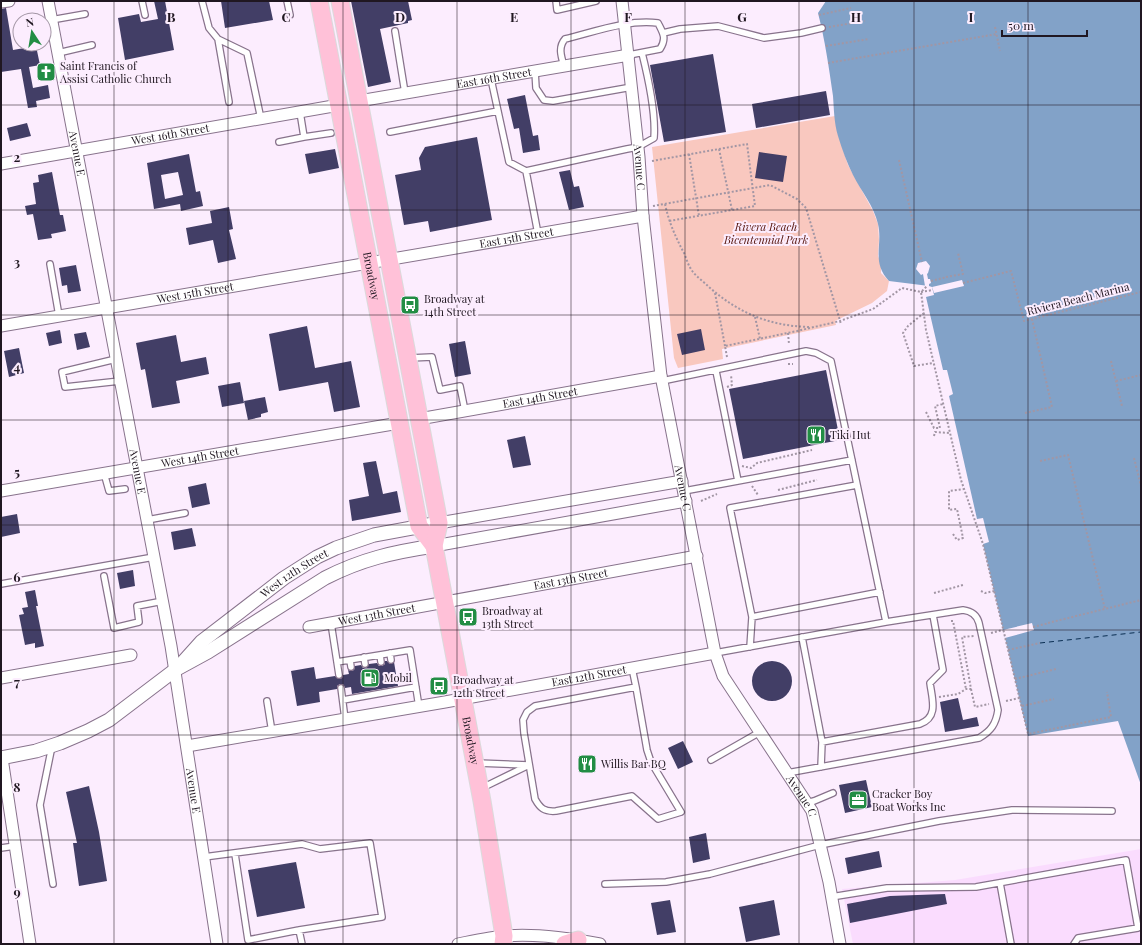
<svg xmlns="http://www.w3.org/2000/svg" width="1142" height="945" viewBox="0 0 1142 945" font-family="'Playfair Display',serif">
	<rect width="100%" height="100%" fill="#fcedfe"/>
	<path fill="#fadcfe" d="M1141,849V944H853L842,889L955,880Z"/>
	<path fill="#f9c8bf" d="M835,116L838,134L848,165L873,211L878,224L879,240L878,256L881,264V273L889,281L887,291L872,303L835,321L836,325L722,349L723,359L678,368L674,358L652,147Z"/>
	<path fill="#82a2c8" d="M826,1H1141V785L1118,721L1028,736L983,544L989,542L983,518L977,519L949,396L953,394L947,370H943L926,297L934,295L932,287L929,286L889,281C871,262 883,245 878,224C874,206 861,191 853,175C847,163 842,149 838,136C834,123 834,109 833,96C829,68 825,40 818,13Z"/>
	<path fill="#fcedfe" d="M926,261L930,266L928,273L927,274L928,279H930L931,283L929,284V286H925L923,274L921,275L916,269L918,263Z
		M962,280L964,286L934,293L932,287Z
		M1032,623L1034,630L1005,638L1003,630Z"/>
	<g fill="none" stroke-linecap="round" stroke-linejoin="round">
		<path stroke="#092d51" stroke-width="1" stroke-dasharray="5 4" stroke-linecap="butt" d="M1040,643L1141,632"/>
	</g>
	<path fill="#423e66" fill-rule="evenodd" d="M154,1H165L174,50L125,60L118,18L139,14L141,22L158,19Z
		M221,1H269L273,20L225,28Z
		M351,1H408L412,20L408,21V23L380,29L391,82L368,87Z
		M6,8L13,50L36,46L40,65L29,67L33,88L48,85L50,98L36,101L37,107L28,108L21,69L1,72V9Z
		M713,54L726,132L664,142L650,65Z
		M826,91L830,115L756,128L752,104Z
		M525,95L533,136L538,135L540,150L523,153L519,128L514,129L507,99Z
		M27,123L31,136L10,141L7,128Z
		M477,137L492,220L430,232L428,221L404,225L395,175L421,170L419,158L425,147Z
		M335,149L339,168L309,174L305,154Z
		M759,152L787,156L783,182L755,178Z
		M189,154L196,192L200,191L203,206L181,211L180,204L154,209L147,163ZM178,172L183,195L165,199L161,175Z
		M570,170L574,187L579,186L584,207L569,210L559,172Z
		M52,172L60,215H63L66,231L51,234L52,238L38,240L33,214L27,215L25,206L36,204L33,183L39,182L38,175Z
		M229,207L233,229L229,230L236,259L218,263L213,240L189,245L186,228L212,223L210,211Z
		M76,265L81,291L68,293L67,285L62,286L59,268Z
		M307,326L315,368L351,361L360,407L334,412L328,382L279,391L269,334Z
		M701,329L705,350L682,355L677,334Z
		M60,330L62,343L49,346L46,333Z
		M86,332L90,347L77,350L74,334Z
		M176,335L181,362L206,357L209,374L176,381L180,403L152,408L145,369L141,370L136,343Z
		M465,341L471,374L455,377L449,344Z
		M19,348L24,373L9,377L4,351Z
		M826,370L840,440L743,459L729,389Z
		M240,382L244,403L222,407L218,386Z
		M265,397L268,412L261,414V417L248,420L244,401Z
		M525,436L531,465L513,468L507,440Z
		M376,461L383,494L397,491L401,512L352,521L349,500L369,496L363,463Z
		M206,483L210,504L192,508L188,487Z
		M17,514L20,533L1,537V517Z
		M192,528L196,546L174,550L171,532Z
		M133,570L135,586L120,589L117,573Z
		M35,590L38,606H36L44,646L35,648V643L25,645L19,615L24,614L22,608L28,607L25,592Z
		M385,661H387L390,664L394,662L398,686L352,694L351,687L345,688L343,684H340L337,686V689L319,692L320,702L297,706L291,671L314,667L316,679L335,676L339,679L342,678L343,675L349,674L348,670L351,671L354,670L355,666L361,665L363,668H366L369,664L377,663L379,666H382L385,664Z
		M752 681a20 20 0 1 1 40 0a20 20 0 1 1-40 0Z
		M958,698L963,720L977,717L979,726L945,732L940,702Z
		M683,741L693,762L678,769L668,748Z
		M866,780L872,807L845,813L839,785Z
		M89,786L99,832L107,881L79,886L73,843H77L66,792Z
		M706,833L710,859L693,863L689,837Z
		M879,851L882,867L848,874L845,858Z
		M296,862L305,908L257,917L248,870Z
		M945,894L947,904L850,923L847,904L890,896Z
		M670,900L676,932L657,935L651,903Z
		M774,900L780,935L746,942L739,907Z"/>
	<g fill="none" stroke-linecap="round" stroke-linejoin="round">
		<defs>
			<path id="service" d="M142,1L145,15
				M202,1L209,28L218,39L229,102
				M287,1L290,15
				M556,1L557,10L596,1
				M51,20L85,14
				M395,31L405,93
				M663,33L680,29L718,26L764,38L801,33L822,28
				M218,39L247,53L261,119
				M58,53L92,45
				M564,66C561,56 558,47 565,39C594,32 628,19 658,23C663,33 667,38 660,49L629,55
				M535,71L536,88L544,100L553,101L632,87
				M491,79L509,162L526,171L627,149L638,147L654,138C656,113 648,77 642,53
				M300,112L304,137
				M390,132L498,111
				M279,142L304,137L331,133
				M526,171L538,234
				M50,264L59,316
				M410,358L432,357L440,390L460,386L465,411
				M116,359L62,372L65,387L120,381
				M716,371L738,481
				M662,381L806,351L816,353L831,361L886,622L715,653
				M104,473L109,491L125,489
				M857,485L730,508L752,617L880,592
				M684,491L852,460
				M147,520L185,513
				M104,576L114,628L139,622L137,606L163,601
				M1,584L154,557
				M331,623L339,675
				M802,637L822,742L821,767
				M750,647L752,617
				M390,653L391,660
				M380,655L381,662
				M364,657L365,664
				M350,660L351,667
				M337,662L410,650L419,707
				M632,668L636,687
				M636,687L647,750L651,762L681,812L658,819L632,796L556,811C544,812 540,808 535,799L524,733L523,720L527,712L535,706Z
				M341,688L345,719
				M343,700L416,687
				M267,701L272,732
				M822,742L920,724C939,717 932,699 930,683L943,670L933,615
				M52,746L40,805L53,884
				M711,760L760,732
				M477,763L529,765L482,788
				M787,773L979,738C991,731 996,724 998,710L979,623C977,615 971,611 963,610L886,622
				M806,803L814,801L833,793
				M1,848L15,846
				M204,857L302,844L320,849L370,843L382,917L299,930L248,940L235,854
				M1000,883L1011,944
				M605,884L666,882L710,874L820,845L874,834L939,821L1012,810L1112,811
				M831,897L887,888L976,887L1126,860L1138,928L1078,938L1074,944
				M299,930L302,944"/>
			<g id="minor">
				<path id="s1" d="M48,1L171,646L217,944"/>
				<path id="s2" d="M622,1L639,157L643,216L661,376L715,653L723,676L812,811L829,882L840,944"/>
				<path d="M1,2L9,1"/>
				<path id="s3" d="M359,101L629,55"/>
				<path id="s4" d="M1,164L339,105"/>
				<path id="s5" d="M1,326L643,216"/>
				<path id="s6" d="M419,419L661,376"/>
				<path id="s7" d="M1,491L399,423"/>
				<path d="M439,523L682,481"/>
				<path d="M434,546L686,501"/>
				<path id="s8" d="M309,627L697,556"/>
				<path d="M1,678L131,655"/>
				<path id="s9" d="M187,746L445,702L715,653"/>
				<path d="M2,758L30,944"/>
				<path d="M458,944C473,941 488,938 504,936C535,933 569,938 600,944"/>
			</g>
			<g id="tertiary">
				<path id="s10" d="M183,662L201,642L284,578L317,557L336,548L374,535L439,523"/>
				<path d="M1,758L36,751L60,743L88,731L109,720L175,670L208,652L325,578C362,559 394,552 434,546"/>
			</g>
			<g id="primary">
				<path id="s11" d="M319,1L419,526L434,546"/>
				<path id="s12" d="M340,1L439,523L434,546L482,801L504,936L503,944"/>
				<path d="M565,944L578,940"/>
			</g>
		</defs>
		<use href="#service" stroke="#88738c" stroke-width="8"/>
		<use href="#minor" stroke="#88738c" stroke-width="13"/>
		<use href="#tertiary" stroke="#88738c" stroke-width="15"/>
		<use href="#primary" stroke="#dbdadb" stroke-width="19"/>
		<path stroke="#a296a4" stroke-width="2" stroke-dasharray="2 2" stroke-linecap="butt" d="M819,15L851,8
			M829,27L865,21
			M995,27L1000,51
			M826,46L869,39
			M828,63L997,34
			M719,149L732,210
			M689,154L699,216
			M899,160L922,262
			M652,161L747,144L755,206L669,221
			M665,204C669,223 676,238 685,255C687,261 689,267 693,272C697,277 704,282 709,287C738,313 770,326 809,327
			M653,206L770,185L797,199L806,208L841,324
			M946,277L963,274L958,253
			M931,281L947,277
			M963,283L1011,271L1024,321L1141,292
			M922,291L927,286
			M921,292L933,290
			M715,293L725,346
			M924,313L908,326L903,333L914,366L933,363
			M755,317L760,339
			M788,333L789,344
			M727,357L725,346L797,331L840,321L873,309L902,288L921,292L926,330L961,480L983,544L1028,734L1111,717L1107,692
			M1111,361L1122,406
			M788,364H793
			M1116,381L1141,375
			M727,387L732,385L731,375
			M926,412L934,428H940L935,406L943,404
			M1025,413L1052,407L1032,319
			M934,436L935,432L950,433
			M1134,458L1141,486
			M1040,461L1068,455L1105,609
			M742,466L751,468L757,463L812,450
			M752,486L758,495
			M778,490L817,480
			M701,501L717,494
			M953,534L957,540L963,538L957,509L949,510V491L964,489
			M981,591L985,593L994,591
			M934,593L963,585
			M951,621H953L966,689
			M1048,623L1141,600
			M1033,627L1049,623
			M991,633L1003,630
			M1008,650L1040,643
			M1015,679L1056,669
			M971,689L975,707L989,704
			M939,697L958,694L966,689H971L962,637L974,636
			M1006,701L1019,698
			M1022,706L1054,699"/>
		<use href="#service" stroke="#fff" stroke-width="5.5"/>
		<use href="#minor" stroke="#fff" stroke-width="11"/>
		<use href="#tertiary" stroke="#fff" stroke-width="13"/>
		<use href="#primary" stroke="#ffc1d8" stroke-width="17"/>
	</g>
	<path fill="none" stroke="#201721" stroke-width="1" stroke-opacity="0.55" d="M114,1V944M228,1V944M343,1V944M457,1V944M571,1V944M685,1V944M799,1V944M914,1V944M1028,1V944M1,105H1141M1,210H1141M1,315H1141M1,420H1141M1,525H1141M1,630H1141M1,735H1141M1,840H1141"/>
	<defs>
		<symbol id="church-square" viewBox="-11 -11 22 22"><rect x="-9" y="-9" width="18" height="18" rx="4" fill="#228d44" stroke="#fcedfe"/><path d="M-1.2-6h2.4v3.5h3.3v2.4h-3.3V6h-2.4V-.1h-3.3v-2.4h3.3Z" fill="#fff"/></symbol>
		<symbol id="bus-square" viewBox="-11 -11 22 22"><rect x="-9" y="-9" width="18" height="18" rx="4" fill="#228d44" stroke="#fcedfe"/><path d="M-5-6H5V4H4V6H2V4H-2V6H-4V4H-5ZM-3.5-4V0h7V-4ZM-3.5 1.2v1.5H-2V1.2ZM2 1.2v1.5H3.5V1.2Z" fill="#fff"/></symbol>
		<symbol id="restaurant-square" viewBox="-11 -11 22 22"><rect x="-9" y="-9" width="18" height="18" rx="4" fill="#228d44" stroke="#fcedfe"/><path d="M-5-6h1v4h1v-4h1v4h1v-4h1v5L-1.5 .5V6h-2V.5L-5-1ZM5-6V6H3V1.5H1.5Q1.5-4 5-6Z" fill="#fff"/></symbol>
		<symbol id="fuel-square" viewBox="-11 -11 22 22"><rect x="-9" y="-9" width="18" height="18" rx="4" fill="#228d44" stroke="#fcedfe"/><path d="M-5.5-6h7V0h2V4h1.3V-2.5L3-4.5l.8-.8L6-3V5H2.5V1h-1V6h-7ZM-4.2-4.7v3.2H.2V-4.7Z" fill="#fff"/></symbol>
		<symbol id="office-square" viewBox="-11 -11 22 22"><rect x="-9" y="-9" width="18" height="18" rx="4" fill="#228d44" stroke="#fcedfe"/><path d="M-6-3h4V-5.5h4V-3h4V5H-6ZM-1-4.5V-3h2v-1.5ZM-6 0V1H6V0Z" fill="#fff"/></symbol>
	</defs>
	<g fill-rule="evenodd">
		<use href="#church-square" x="35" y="61" width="22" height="22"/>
		<use href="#bus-square" x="399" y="294" width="22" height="22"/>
		<use href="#restaurant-square" x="805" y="424" width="22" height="22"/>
		<use href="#bus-square" x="457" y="606" width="22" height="22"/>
		<use href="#fuel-square" x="359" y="667" width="22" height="22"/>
		<use href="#bus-square" x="428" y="675" width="22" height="22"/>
		<use href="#restaurant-square" x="576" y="753" width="22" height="22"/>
		<use href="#office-square" x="847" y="789" width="22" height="22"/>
	</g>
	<g text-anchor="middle" stroke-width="4" stroke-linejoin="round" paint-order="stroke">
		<g font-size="11" fill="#201721" stroke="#fcedfe" text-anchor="start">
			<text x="60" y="70">Saint Francis of<tspan x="60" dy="13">Assisi Catholic Church</tspan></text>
			<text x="424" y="303">Broadway at<tspan x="424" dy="13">14th Street</tspan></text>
			<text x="830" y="439">Tiki Hut</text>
			<text x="482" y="615">Broadway at<tspan x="482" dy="13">13th Street</tspan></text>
			<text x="384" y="682">Mobil</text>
			<text x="453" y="684">Broadway at<tspan x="453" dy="13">12th Street</tspan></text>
			<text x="601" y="768">Willis Bar BQ</text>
			<text x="872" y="798">Cracker Boy<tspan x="872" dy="13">Boat Works Inc</tspan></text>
		</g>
		<g font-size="11" fill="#201721" stroke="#fcedfe">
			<text dy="4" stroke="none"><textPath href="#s3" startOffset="137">East 16th Street</textPath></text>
			<text dy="4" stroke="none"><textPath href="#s4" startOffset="172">West 16th Street</textPath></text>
			<text dy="4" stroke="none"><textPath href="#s1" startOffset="155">Avenue E</textPath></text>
			<text dy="4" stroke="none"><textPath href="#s2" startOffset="167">Avenue C</textPath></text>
			<text dy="4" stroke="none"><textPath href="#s5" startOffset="523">East 15th Street</textPath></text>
			<text dy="4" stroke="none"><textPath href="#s11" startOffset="280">Broadway</textPath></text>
			<text dy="4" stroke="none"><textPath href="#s5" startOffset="197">West 15th Street</textPath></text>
			<text transform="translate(1078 299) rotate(-14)" y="4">Riviera Beach Marina</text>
			<text dy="4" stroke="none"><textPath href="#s6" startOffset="123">East 14th Street</textPath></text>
			<text dy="4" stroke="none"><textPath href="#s7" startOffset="202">West 14th Street</textPath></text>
			<text dy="4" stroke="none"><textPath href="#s1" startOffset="479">Avenue E</textPath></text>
			<text dy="4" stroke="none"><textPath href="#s2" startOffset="491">Avenue C</textPath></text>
			<text dy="4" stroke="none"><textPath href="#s10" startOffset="143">West 12th Street</textPath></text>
			<text dy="4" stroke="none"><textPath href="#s8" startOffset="266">East 13th Street</textPath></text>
			<text dy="4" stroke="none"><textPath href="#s8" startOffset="69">West 13th Street</textPath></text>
			<text dy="4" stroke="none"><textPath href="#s9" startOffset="408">East 12th Street</textPath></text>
			<text dy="4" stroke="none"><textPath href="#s12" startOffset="753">Broadway</textPath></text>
			<text dy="4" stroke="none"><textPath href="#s1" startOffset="803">Avenue E</textPath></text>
			<text dy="4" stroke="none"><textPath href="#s2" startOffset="827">Avenue C</textPath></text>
		</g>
		<g font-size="11" font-style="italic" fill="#56150d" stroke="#fcedfe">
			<text x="766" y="231">Rivera Beach<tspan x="766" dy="13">Bicentennial Park</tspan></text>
		</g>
	</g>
	<g font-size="13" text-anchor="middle" font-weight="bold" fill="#201721" stroke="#fcedfe" stroke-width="4" stroke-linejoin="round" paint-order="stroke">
		<text x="171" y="22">B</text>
		<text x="286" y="22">C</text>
		<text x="400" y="22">D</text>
		<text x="514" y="22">E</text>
		<text x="628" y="22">F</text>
		<text x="742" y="22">G</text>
		<text x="856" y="22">H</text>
		<text x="971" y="22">I</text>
		<text x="17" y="162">2</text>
		<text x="17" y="267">3</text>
		<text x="17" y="372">4</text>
		<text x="17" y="477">5</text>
		<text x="17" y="582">6</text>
		<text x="17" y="687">7</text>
		<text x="17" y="792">8</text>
		<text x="17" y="897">9</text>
	</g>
	<rect width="1142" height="945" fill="none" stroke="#201721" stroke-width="4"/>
	<g transform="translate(32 32) rotate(348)"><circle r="19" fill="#fcedfe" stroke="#a497a6"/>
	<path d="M0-3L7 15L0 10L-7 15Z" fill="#228d44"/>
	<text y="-6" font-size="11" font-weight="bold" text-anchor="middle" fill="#201721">N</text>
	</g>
	<path d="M1002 30v6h85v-6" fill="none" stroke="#201721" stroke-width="2"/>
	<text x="1008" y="30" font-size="12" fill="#201721" stroke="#fcedfe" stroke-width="3" paint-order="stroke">50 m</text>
</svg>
